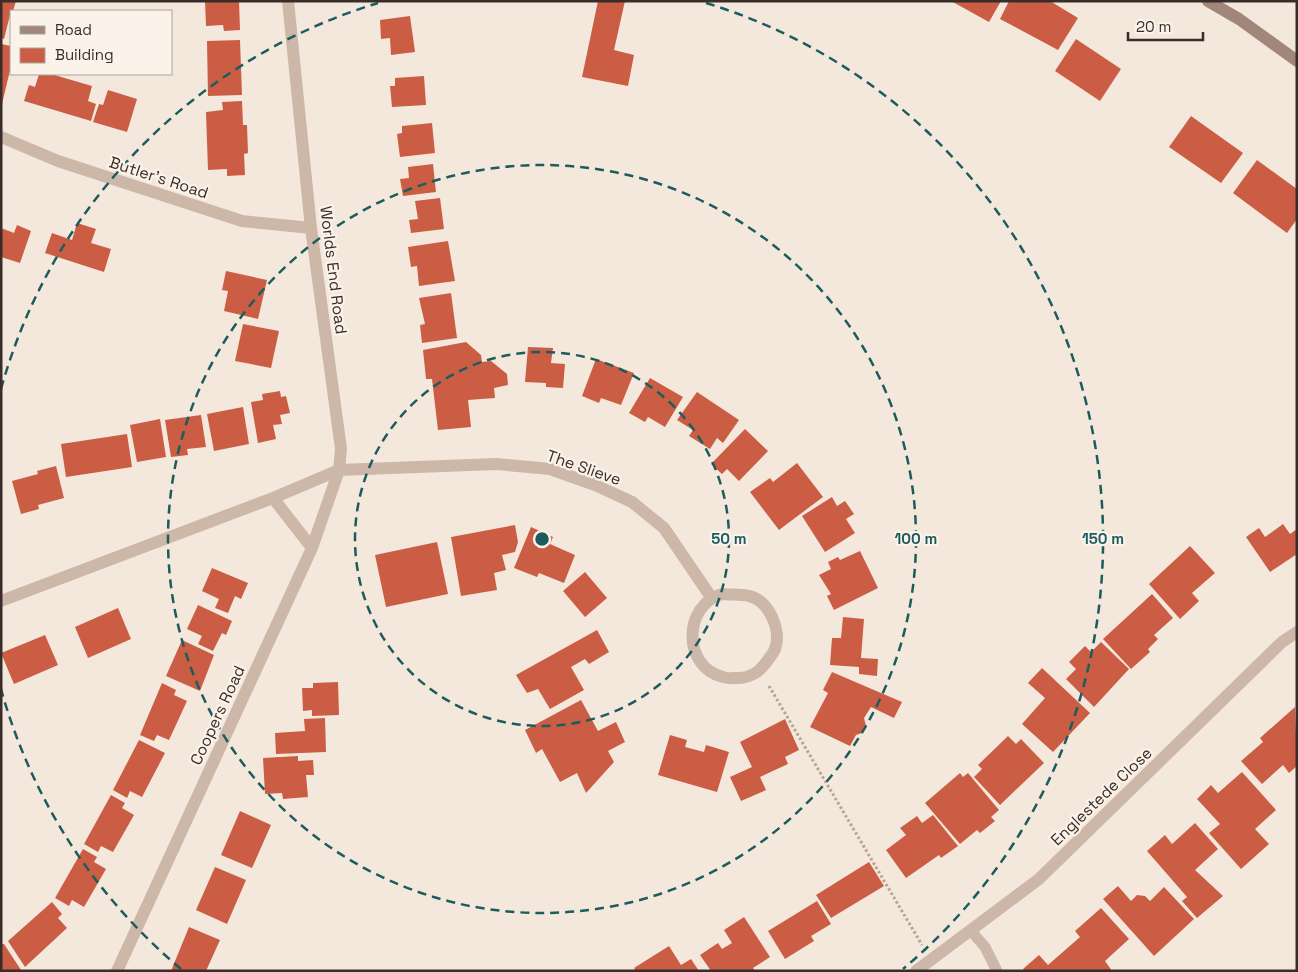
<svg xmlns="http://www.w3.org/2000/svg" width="1298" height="972" viewBox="0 0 1298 972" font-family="'Space Grotesk',sans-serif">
	<rect width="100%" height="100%" fill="#f4e8dd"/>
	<path fill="#cb5d44" d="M1,1H16L13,11H11L4,39L1,38Z
		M205,1H239L240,30L224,31L223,25L206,26Z
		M598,1H625L614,50L634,55L628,86L582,77Z
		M951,1H1001L989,22Z
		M1009,1H1050L1078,18L1058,50L1000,19Z
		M410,16L415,52L391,55L390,38L381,39L380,20Z
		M1076,39L1121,69L1100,101L1055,71Z
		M240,40L242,95L208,96L207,41Z
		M1,44L11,46V66L2,104Z
		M39,74H51L92,86L88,101L96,104L91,121L24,101L29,85L35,87Z
		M424,76L426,105L392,107L390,86H395V78Z
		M108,90L137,99L127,132L93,122L99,104L103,105Z
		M242,101L243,125H247L248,153L244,154L245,175L227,176V169L208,170L206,112L223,110L222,102Z
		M1191,116L1243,153L1221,183L1169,147Z
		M432,123L435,153L400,157L397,134L402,133V126Z
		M1257,160L1297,189V219L1287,233L1233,193Z
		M433,164L436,192L403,196L400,179L409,178L408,167Z
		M440,198L444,229L411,233L409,220L418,219L415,201Z
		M77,223L96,229L91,243L111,249L104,272L45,253L52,233L72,240Z
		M17,225L31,231L20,263L1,257V228L14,233Z
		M448,241L455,281L419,286L417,266L411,267L408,247Z
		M226,271L267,280L258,319L224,311L228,291L222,290Z
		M451,293L457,338L422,343L420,325L425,324L419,298Z
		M243,324L279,331L271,368L235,361Z
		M466,342L481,355L482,362L491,361L507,374L508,385L494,388L495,398L468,400L471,427L438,430L432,379H426L423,350Z
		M528,347L553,348L551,363L565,364L563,388L546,387V383L525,382Z
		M596,359L634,373L621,405L601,398L599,403L582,396Z
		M650,378L683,397L665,427L648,417L645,422L629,413Z
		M280,391L281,397L286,396L290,413L280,415L282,424L273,425L276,439L258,443L251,402L263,400L262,394Z
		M697,392L739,420L723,443L717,438L710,449L689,436L693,430L677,420Z
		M243,407L249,444L214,451L207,414Z
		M201,415L206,447L187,449L188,455L171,457L165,420Z
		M160,419L166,457L137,462L130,425Z
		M745,429L768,451L739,481L727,469L722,474L711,464Z
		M127,434L132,467L66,477L61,444Z
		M797,463L823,497L779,530L750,492L770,478L773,482Z
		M56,466L64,498L38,505L39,509L21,514L12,481L38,474L37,471Z
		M832,497L837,506L845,501L854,514L846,519L855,533L825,552L802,516Z
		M1283,524L1290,534L1297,529V554L1270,572L1246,537L1259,528L1265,537Z
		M515,525L518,542L515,552L502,555L506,570L494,573L497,590L461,596L451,537Z
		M531,527L553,537L550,544L575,555L564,583L539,573L537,577L514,568Z
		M437,542L448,594L386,607L375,555Z
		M1190,546L1215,573L1192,593L1199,601L1180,619L1149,584Z
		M860,551L878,588L834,610L827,596L831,594L819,575L831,569L828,562L838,557L840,560Z
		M212,568L248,583L241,599L235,596L228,613L215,608L219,599L202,591Z
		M585,572L607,598L585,617L563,591Z
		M1152,594L1173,618L1154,635L1158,639L1148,649L1150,652L1131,669L1103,639Z
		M198,605L232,621L226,635L222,633L213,651L198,644L202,636L187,629Z
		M118,608L131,639L88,658L75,627Z
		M843,617L864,619L861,658L878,659L877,676L859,674V667L830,665L832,638H841Z
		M597,630L609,652L589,664L585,659L571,667L584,690L550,709L538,689L527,693L516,675Z
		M45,635L58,665L14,684L1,653Z
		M182,640L214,655L200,691L166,676Z
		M1101,642L1129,669L1094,707L1066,679L1076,669L1069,662L1085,646L1091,652Z
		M1042,668L1090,713L1053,752L1022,724L1045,698L1028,683Z
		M832,672L902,702L894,718L871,707L864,718L866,726L862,733L856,735L850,746L810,727L828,693L823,690Z
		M338,682L339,715L312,716V710L303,711L302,688H313V683Z
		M162,683L176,690L174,695L187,701L169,740L157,735L154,741L140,735Z
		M581,700L598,731L616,722L625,742L608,751L614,762L586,793L577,773L560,782L542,749L536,753L525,730Z
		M1295,707L1297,766L1289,773L1283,765L1262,784L1241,761L1263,742L1260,738Z
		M325,718L326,752L276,754L275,733L305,731L304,719Z
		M785,719L799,750L785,757L788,764L760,777L766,790L741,801L730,777L752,767L740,742Z
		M670,735L687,740L685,747L704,752L706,745L729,752L717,792L658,775Z
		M1008,736L1016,744L1021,739L1044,763L1000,805L974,777L982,769L978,765Z
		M139,740L165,753L142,797L130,791L127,798L113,790Z
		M298,756V761L313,760L314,775H306L308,797L283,799L282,793L265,794L263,758Z
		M1242,772L1276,810L1255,829L1269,844L1241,869L1209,833L1220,824L1197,799L1211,785L1218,793Z
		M960,773L963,777L968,773L999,810L991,817L995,821L980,833L977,830L960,844L925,803Z
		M111,795L125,803L122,808L134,815L113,852L101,846L98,852L84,844Z
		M240,811L271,825L252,868L221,855Z
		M933,815L958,846L941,858L939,855L906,878L886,850L906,835L900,828L917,816L922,823Z
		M1195,823L1218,849L1195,870L1223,896L1197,918L1182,901L1187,897L1147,851L1165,835L1172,844Z
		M83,849L97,857L94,862L106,869L84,907L72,900L69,906L55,898Z
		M869,862L884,886L831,918L816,895Z
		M215,867L246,880L227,924L196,910Z
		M1118,886L1131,901L1137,895L1145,896L1150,901L1164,887L1194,919L1154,956L1103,899Z
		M817,901L831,924L811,936L814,941L785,959L768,931Z
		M52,902L62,914L58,918L67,928L25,967L8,941Z
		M1101,908L1129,939L1105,961L1112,971H1025L1023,969L1039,955L1048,965L1080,937L1075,931Z
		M744,917L770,957L753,968L755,971H711L700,955L718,943L722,949L732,943L724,930Z
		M189,927L220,940L206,971H171Z
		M1,944H4L21,970L1,971Z
		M669,946L681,965L691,959L699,971H636L634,968Z"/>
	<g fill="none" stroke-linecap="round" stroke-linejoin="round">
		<path stroke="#b9a193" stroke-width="3" stroke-dasharray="2.5 2.5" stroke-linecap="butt" d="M769,686L922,945"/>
		<path stroke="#cdb7a8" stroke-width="11" d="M971,931L985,947L997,971"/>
		<path stroke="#cdb7a8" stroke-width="12" d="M1,137L58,161L242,221L311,228
			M273,498L312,548
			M722,594C731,595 741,594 749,596C769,600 782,631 775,649C773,654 768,660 764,665C758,673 748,678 738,678C734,678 727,679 723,677C682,667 683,605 722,594Z
			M1,601L273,498L339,470L496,464L550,469L595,485L632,502L664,528L711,597
			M117,971L312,548L339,470L341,449L311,228L288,1
			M916,971L1039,879L1282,642L1297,632"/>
		<path stroke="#a1867a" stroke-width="12" d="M1208,1L1239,19L1297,61"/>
	</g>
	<g fill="none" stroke="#1c5c5d" stroke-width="2.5" stroke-dasharray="9 6">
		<circle cx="542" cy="539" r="187"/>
		<circle cx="542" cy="539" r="374"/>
		<path d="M181 969A561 561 0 0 1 1 689M1 389A561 561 0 0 1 378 3M706 3A561 561 0 0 1 903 969"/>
	</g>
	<g text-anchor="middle" stroke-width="4.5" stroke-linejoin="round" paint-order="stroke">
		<g font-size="16" fill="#392d29" stroke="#fbf2ea">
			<text transform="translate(159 177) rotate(18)" y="6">Butler's Road</text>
			<text transform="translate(334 270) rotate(83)" y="6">Worlds End Road</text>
			<text transform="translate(584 467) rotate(19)" y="6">The Slieve</text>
			<text transform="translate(217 715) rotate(-65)" y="6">Coopers Road</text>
			<text transform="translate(1101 796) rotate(-44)" y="6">Englestede Close</text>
		</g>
	</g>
	<circle cx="542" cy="539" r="8" fill="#1c5c5d" stroke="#fbf2ea" stroke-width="2.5"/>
	<g font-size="15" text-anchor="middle" font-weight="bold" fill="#1c5c5d" stroke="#fbf2ea" stroke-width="4.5" stroke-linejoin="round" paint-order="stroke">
		<text x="729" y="544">50 m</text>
		<text x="916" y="544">100 m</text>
		<text x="1103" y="544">150 m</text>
	</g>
	<rect width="1298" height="972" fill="none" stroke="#392d29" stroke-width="5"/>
	<rect x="10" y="10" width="162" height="65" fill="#fbf2ea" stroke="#ada39d"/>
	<rect x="20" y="26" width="25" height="8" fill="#a1867a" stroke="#ada39d"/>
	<text x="55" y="35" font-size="15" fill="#392d29">Road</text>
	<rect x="20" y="48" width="25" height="15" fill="#cb5d44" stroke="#ada39d"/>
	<text x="55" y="60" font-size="15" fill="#392d29">Building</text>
	<path d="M1128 32v8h75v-8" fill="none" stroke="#392d29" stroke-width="2.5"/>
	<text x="1136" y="32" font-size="15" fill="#392d29" stroke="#fbf2ea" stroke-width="4" paint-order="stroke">20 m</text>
</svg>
